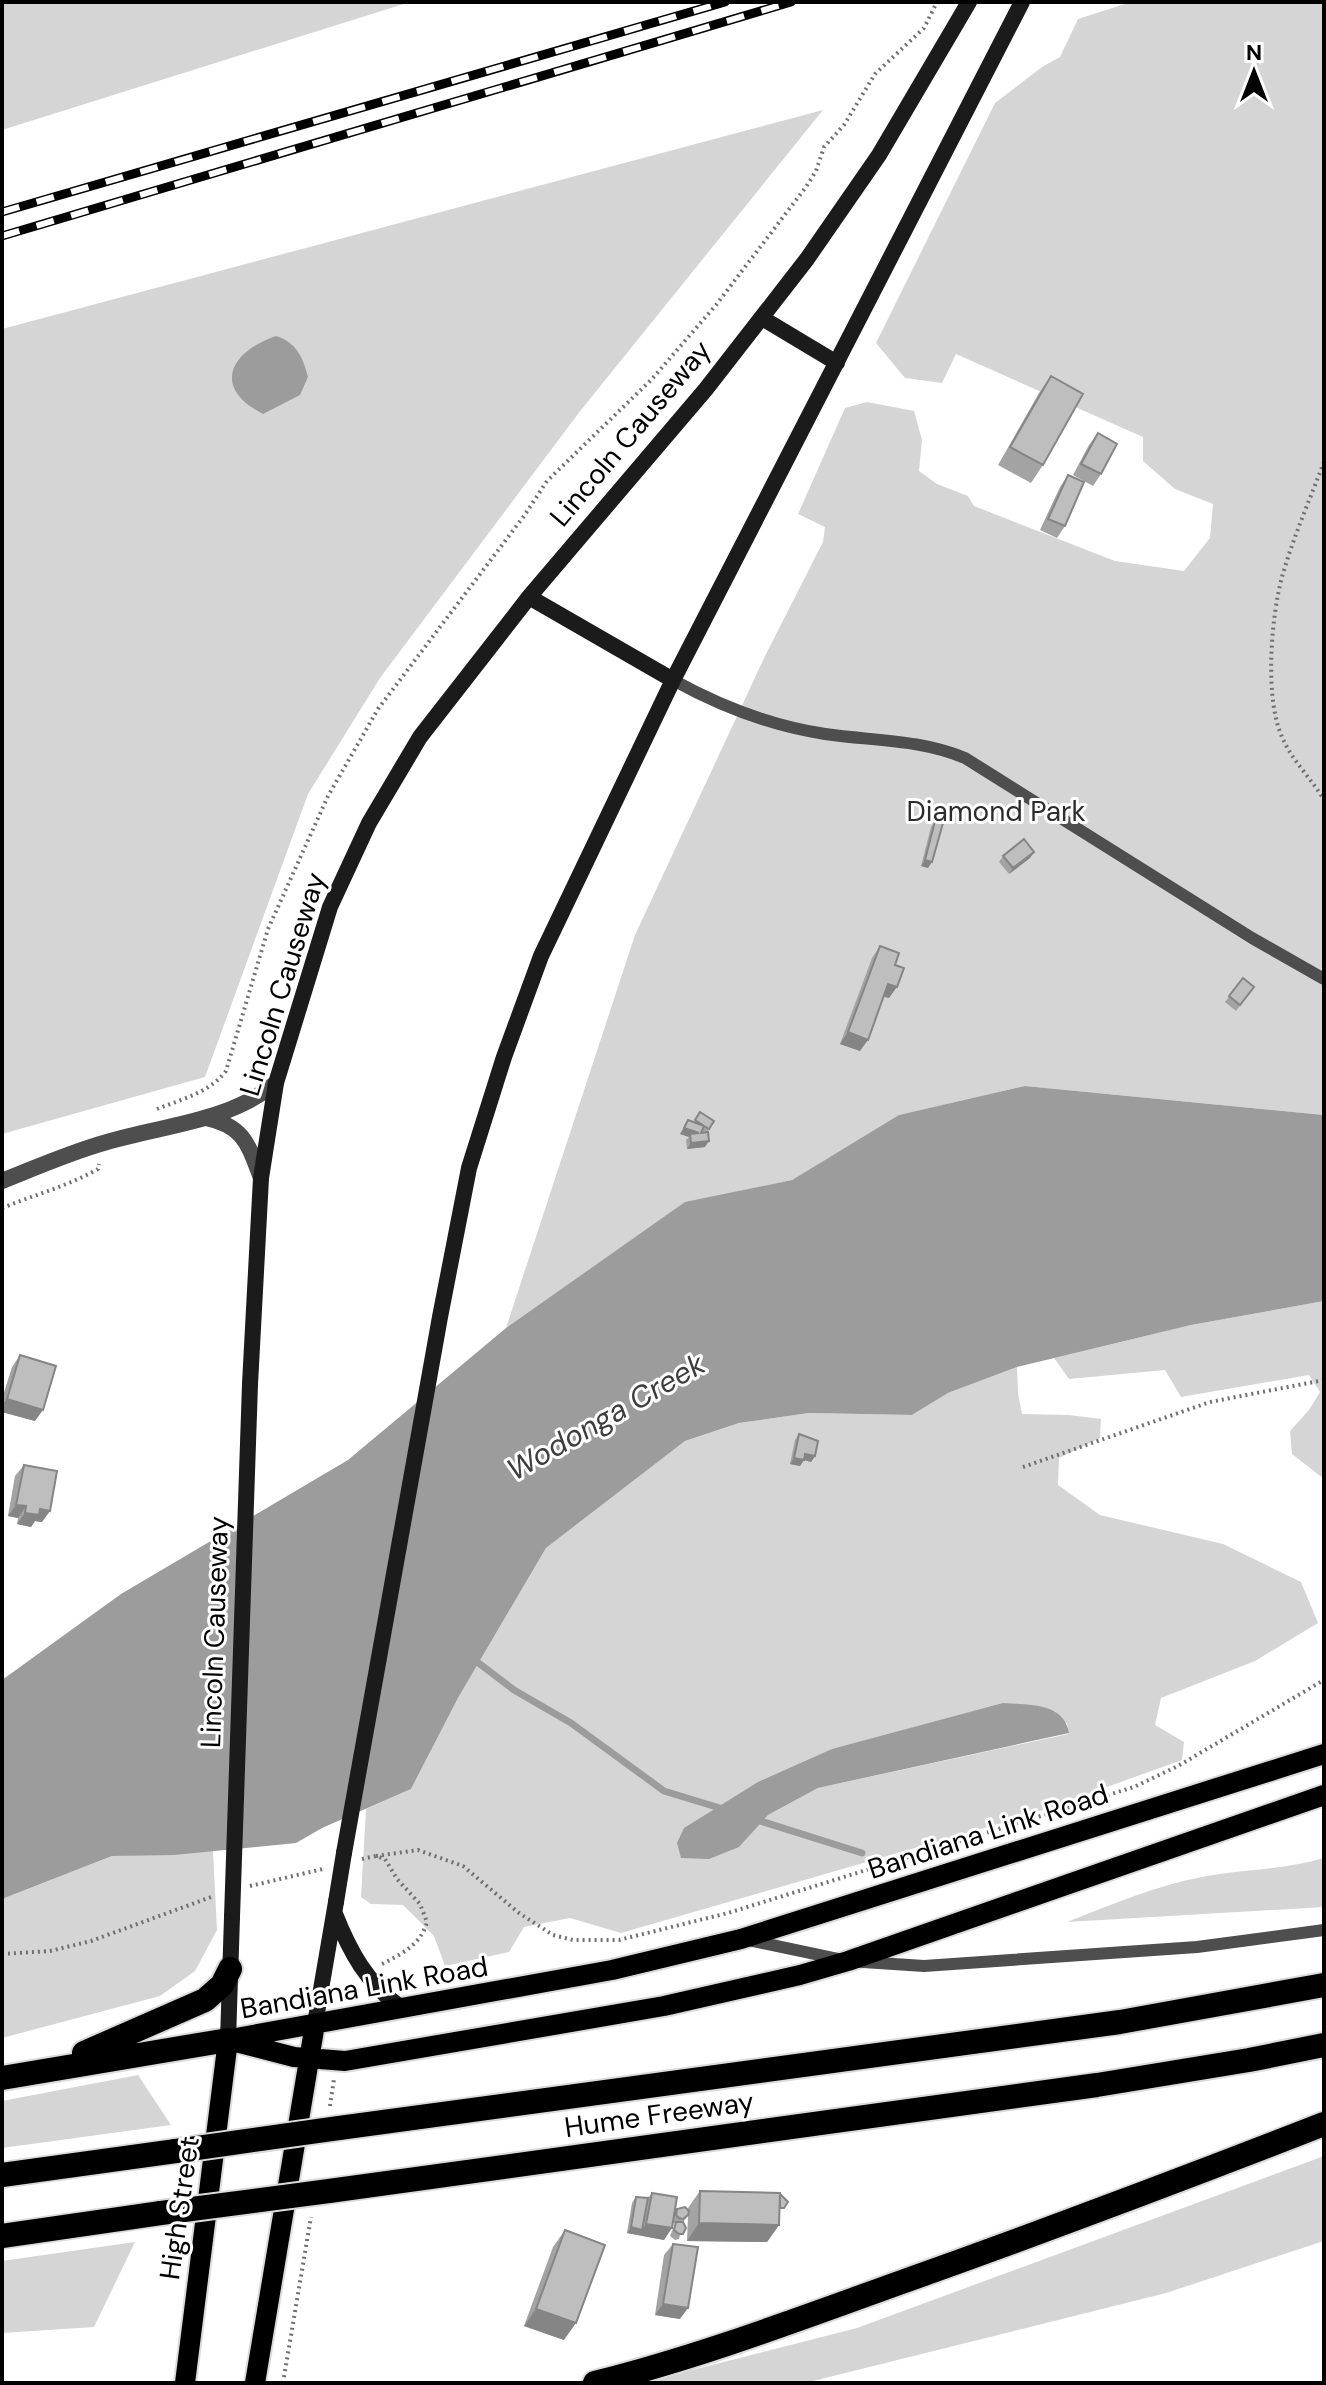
<svg xmlns="http://www.w3.org/2000/svg" width="1326" height="2385" viewBox="0 0 1326 2385" font-family="'DM Sans',sans-serif">
	<rect width="100%" height="100%" fill="#fff"/>
	<path fill="#d5d5d5" fill-rule="evenodd" d="M2,2H410L2,130Z
		M1131,2H1324V1115L1025,1086L900,1115L792,1180L685,1203L506,1328L635,935L765,656L823,542L825,527L798,514L845,408L867,402L914,411L922,440L919,471L937,484L968,496L974,506L1115,561L1184,571L1210,538L1213,504L1175,489L1143,461V437L956,354L942,383L905,378L876,343L995,103L1042,67L1060,57L1078,19Z
		M823,110L581,410L380,678L308,794L205,1077L2,1134V329Z
		M1324,1301V1479L1292,1454L1290,1431L1309,1410L1320,1392L1309,1375L1181,1397L1165,1370L1069,1379L1054,1358L1191,1325Z
		M1017,1367L1018,1393L1022,1414L1069,1415L1101,1419L1100,1438L1059,1458L1058,1485L1100,1515L1223,1544L1301,1582L1318,1623L1255,1661L1161,1698L1155,1725L1184,1742L1182,1760L1029,1815L621,1933L570,1918L524,1927L509,1952L445,1966L434,1936L403,1905L371,1904L361,1897L366,1809L411,1789L458,1698L546,1548L685,1441L739,1423L809,1413L912,1415L948,1393ZM1067,1723L1068,1734L818,1788L768,1815L832,1749Z
		M213,1851L217,1930L195,1971L160,1996L2,2038V1899L112,1856Z
		M1324,1858V1907L1067,1922C1111,1905 1154,1886 1202,1877C1243,1869 1284,1870 1324,1858Z
		M138,2075L171,2125L2,2148V2101Z
		M1324,2156V2241L1166,2293L805,2383H641L857,2328Z
		M135,2242L94,2327L2,2333V2261Z"/>
	<path fill="#9c9c9c" d="M276,336C296,342 303,357 308,377L300,395L263,414C212,388 229,352 276,336Z
		M1025,1086L1324,1115V1301L1191,1325L1017,1367L948,1393L912,1415L809,1413L739,1423L685,1441L546,1548L458,1698L411,1789L322,1828L296,1843L174,1855L112,1856L2,1899V1680L121,1594L348,1460L506,1328L685,1202L792,1180L899,1115Z
		M1003,1703C1028,1705 1064,1702 1069,1733L818,1788L768,1815L739,1847L709,1859L681,1858L677,1843L684,1828L758,1782L832,1749Z"/>
	<g fill="none" stroke-linecap="round" stroke-linejoin="round">
		<path stroke="#9c9c9c" stroke-width="7" d="M472,1658L514,1690L571,1723L664,1791L723,1809
			M754,1819L862,1853"/>
		<defs>
			<path id="primary" d="M236,2038L612,1970L741,1939L1324,1754
				M228,2040L294,2057L345,2061L664,2006L800,1975L848,1961L1324,1795
				M185,2383L228,2040
				M255,2383L315,2024"/>
			<path id="highway" d="M84,2053L205,2000L222,1985L230,1969
				M2,2078L228,2040
				M339,2128L1120,2022L1324,1985
				M2,2175L176,2151
				M329,2191L1097,2085L1249,2060L1324,2045
				M2,2236L161,2213
				M595,2383C699,2357 799,2319 899,2283C1042,2232 1183,2179 1324,2124"/>
		</defs>
		<use href="#primary" stroke="#dbdbdb" stroke-width="24"/>
		<use href="#highway" stroke="#dbdbdb" stroke-width="28"/>
		<path stroke="#707070" stroke-width="4" stroke-dasharray="2 4" stroke-linecap="butt" d="M1324,462C1310,499 1293,538 1282,577C1271,618 1264,700 1283,739C1293,762 1312,779 1324,800
			M157,1109C182,1099 209,1093 226,1071L268,929L328,796L378,709L524,516L547,481L652,379L716,305L806,187L816,171L824,147L844,125L875,74L924,28L937,2
			M2,1208C34,1195 68,1186 98,1169L99,1164
			M1023,1467L1210,1402L1324,1380
			M376,1856L418,1850L463,1866L519,1913L553,1935L573,1940H619L728,1913L1134,1787L1178,1766L1324,1680
			M362,1859L376,1856L385,1859L397,1879L420,1904L427,1922C421,1945 400,1955 380,1965
			M250,1886L323,1869
			M2,1954L50,1951L91,1941L214,1896
			M342,1999L353,1983
			M330,2106L334,2079
			M283,2383L311,2217"/>
		<path stroke="#4e4e4e" stroke-width="12" d="M673,680C720,706 772,726 825,734C873,741 919,739 965,758L1252,938L1324,979
			M748,1940L848,1961L924,1966L1197,1947L1324,1930"/>
		<path stroke="#4e4e4e" stroke-width="16" d="M206,1118C244,1126 248,1144 261,1178
			M2,1181C37,1167 71,1152 107,1142C164,1125 228,1122 276,1083"/>
		<path stroke="#1b1b1b" stroke-width="16" d="M762,318L837,363
			M529,597L673,680
			M250,1384L261,1178L276,1083L330,907L369,823L420,737L529,597L706,389L807,259L879,155L969,2
			M344,1853L440,1317L469,1168L504,1057L541,956L673,680L1022,2
			M335,1914C350,1952 367,1983 400,2007
			M315,2024L336,1902
			M228,2040L232,1917"/>
		<use href="#primary" stroke="#000" stroke-width="20"/>
		<use href="#highway" stroke="#000" stroke-width="24"/>
		<defs>
			<path id="rail" d="M2,212L725,2
				M2,236L791,2"/>
		</defs>
		<use href="#rail" stroke="#000" stroke-width="9"/>
		<use href="#rail" stroke="#fff" stroke-width="6" stroke-dasharray="18" stroke-linecap="butt"/>
		<defs>
			<path id="highway-bridge" d="M176,2151L339,2128
				M161,2213L329,2191"/>
		</defs>
		<use href="#highway-bridge" stroke="#dbdbdb" stroke-width="28" stroke-linecap="butt"/>
		<path stroke="#1b1b1b" stroke-width="16" d="M336,1902L344,1853
			M232,1917L250,1384"/>
		<use href="#highway-bridge" stroke="#000" stroke-width="24"/>
	</g>
	<path fill="#a3a3a3" d="M1051,376L1043,465L1031,483L998,465L1039,393Z
		M1098,433L1101,474L1093,486L1073,475L1089,445Z
		M1068,475L1065,526L1057,538L1040,530L1060,487Z
		M935,821L928,868L921,866L931,827Z
		M1034,852L1030,858L1009,874L999,862L1003,856Z
		M880,946L895,965L889,998L884,997L860,1051L840,1044L872,958Z
		M1243,978L1254,987L1236,1011L1225,1002Z
		M700,1112L714,1121L707,1132L705,1147L687,1149L686,1140L689,1137L680,1134L688,1120L694,1122Z
		M20,1355L35,1421L2,1412V1399L12,1367Z
		M799,1434L815,1456L811,1462L804,1460L800,1466L790,1464L795,1440Z
		M24,1465L42,1522L35,1521L31,1527L17,1524L18,1518L8,1516L15,1476Z
		M700,2191L780,2213L779,2225L767,2242L687,2241L688,2216L683,2222L679,2239L675,2240L670,2236L675,2224L673,2222L664,2240L627,2233L632,2203L636,2197L648,2198L652,2193L674,2213L677,2209L688,2210V2208Z
		M565,2230L564,2340L524,2326L553,2247Z
		M673,2244L680,2319L655,2315L664,2255Z"/>
	<path fill="#858585" d="M1034,852L1030,858L1009,874L1013,868Z
		M925,860L932,862L928,868L921,866Z
		M888,984L897,987L889,998L880,995Z
		M848,1032L868,1040L860,1051L840,1044Z
		M684,1128L699,1133L690,1134L689,1137L680,1134Z
		M709,1141L705,1147L687,1149L691,1143Z
		M7,1399L43,1410L35,1421L2,1412V1405Z
		M805,1454L815,1456L811,1462L801,1459Z
		M794,1458L804,1460L800,1466L790,1464Z
		M16,1505L26,1506L18,1518L8,1516Z
		M40,1509L50,1511L42,1522L35,1521L31,1527L17,1524L25,1513Z
		M699,2223L779,2225L767,2242L687,2241Z
		M646,2224L672,2228L664,2240L627,2233L631,2227L642,2230Z
		M663,2304L688,2308L680,2319L655,2315Z
		M536,2309L576,2323L564,2340L524,2326Z"/>
	<path fill="#bebebe" stroke="#858585" stroke-width="2" d="M1051,376L1083,394L1043,465L1010,447Z
		M1098,433L1117,444L1101,474L1081,464Z
		M1068,475L1084,482L1065,526L1048,519Z
		M935,821L943,823L932,862L925,860Z
		M1024,839L1034,852L1013,868L1003,856Z
		M880,946L899,953L895,965L904,968L897,987L888,984L868,1040L848,1032Z
		M1243,978L1254,987L1240,1005L1229,996Z
		M700,1112L714,1121L709,1129L695,1120Z
		M688,1120L704,1126L701,1133L708,1132L709,1141L691,1143L690,1134L699,1133L684,1128Z
		M20,1355L56,1366L43,1410L7,1399Z
		M799,1434L818,1441L815,1456L805,1454L804,1460L794,1458Z
		M24,1465L57,1471L50,1511L40,1509L39,1515L25,1513L26,1506L16,1505Z
		M700,2191L780,2193L779,2225L699,2223Z
		M652,2193L677,2197L672,2228L646,2224Z
		M781,2195L788,2202L784,2208H780V2196Z
		M636,2197L648,2198L642,2230L631,2227Z
		M685,2207L689,2211L688,2215L683,2219L679,2218L676,2215L677,2209Z
		M676,2222H683L686,2228L683,2234H679L674,2230Z
		M565,2230L605,2245L576,2323L536,2309Z
		M673,2244L698,2247L688,2308L663,2304Z"/>
	<g text-anchor="middle" stroke-width="6" stroke-linejoin="round" paint-order="stroke">
		<g font-size="28" fill="#000" stroke="#fff">
			<text transform="translate(630 433) rotate(-50)" y="10">Lincoln Causeway</text>
			<text transform="translate(282 984) rotate(-73)" y="10">Lincoln Causeway</text>
			<text transform="translate(214 1632) rotate(-88)" y="10">Lincoln Causeway</text>
			<text transform="translate(988 1831) rotate(-18)" y="10">Bandiana Link Road</text>
			<text transform="translate(364 1987) rotate(-10)" y="10">Bandiana Link Road</text>
			<text transform="translate(659 2114) rotate(-8)" y="10">Hume Freeway</text>
			<text transform="translate(179 2208) rotate(-82)" y="10">High Street</text>
		</g>
		<g font-size="28" fill="#2c2c2c" stroke="#fff">
			<text x="996" y="821">Diamond Park</text>
		</g>
		<g font-size="30" font-style="italic" fill="#3d3d3d" stroke="#fff">
			<text transform="translate(606 1417) rotate(-30)" y="10">Wodonga Creek</text>
		</g>
	</g>
	<rect width="1326" height="2385" fill="none" stroke="#000000" stroke-width="8"/>
	<g transform="translate(1254 72)" stroke="#ffffff" stroke-width="6" paint-order="stroke">
	<path d="M0-6L14 30L0 20L-14 30Z" fill="#000000"/>
	<text y="-12" font-size="22" font-weight="bold" text-anchor="middle" fill="#000000">N</text>
	</g>
</svg>
